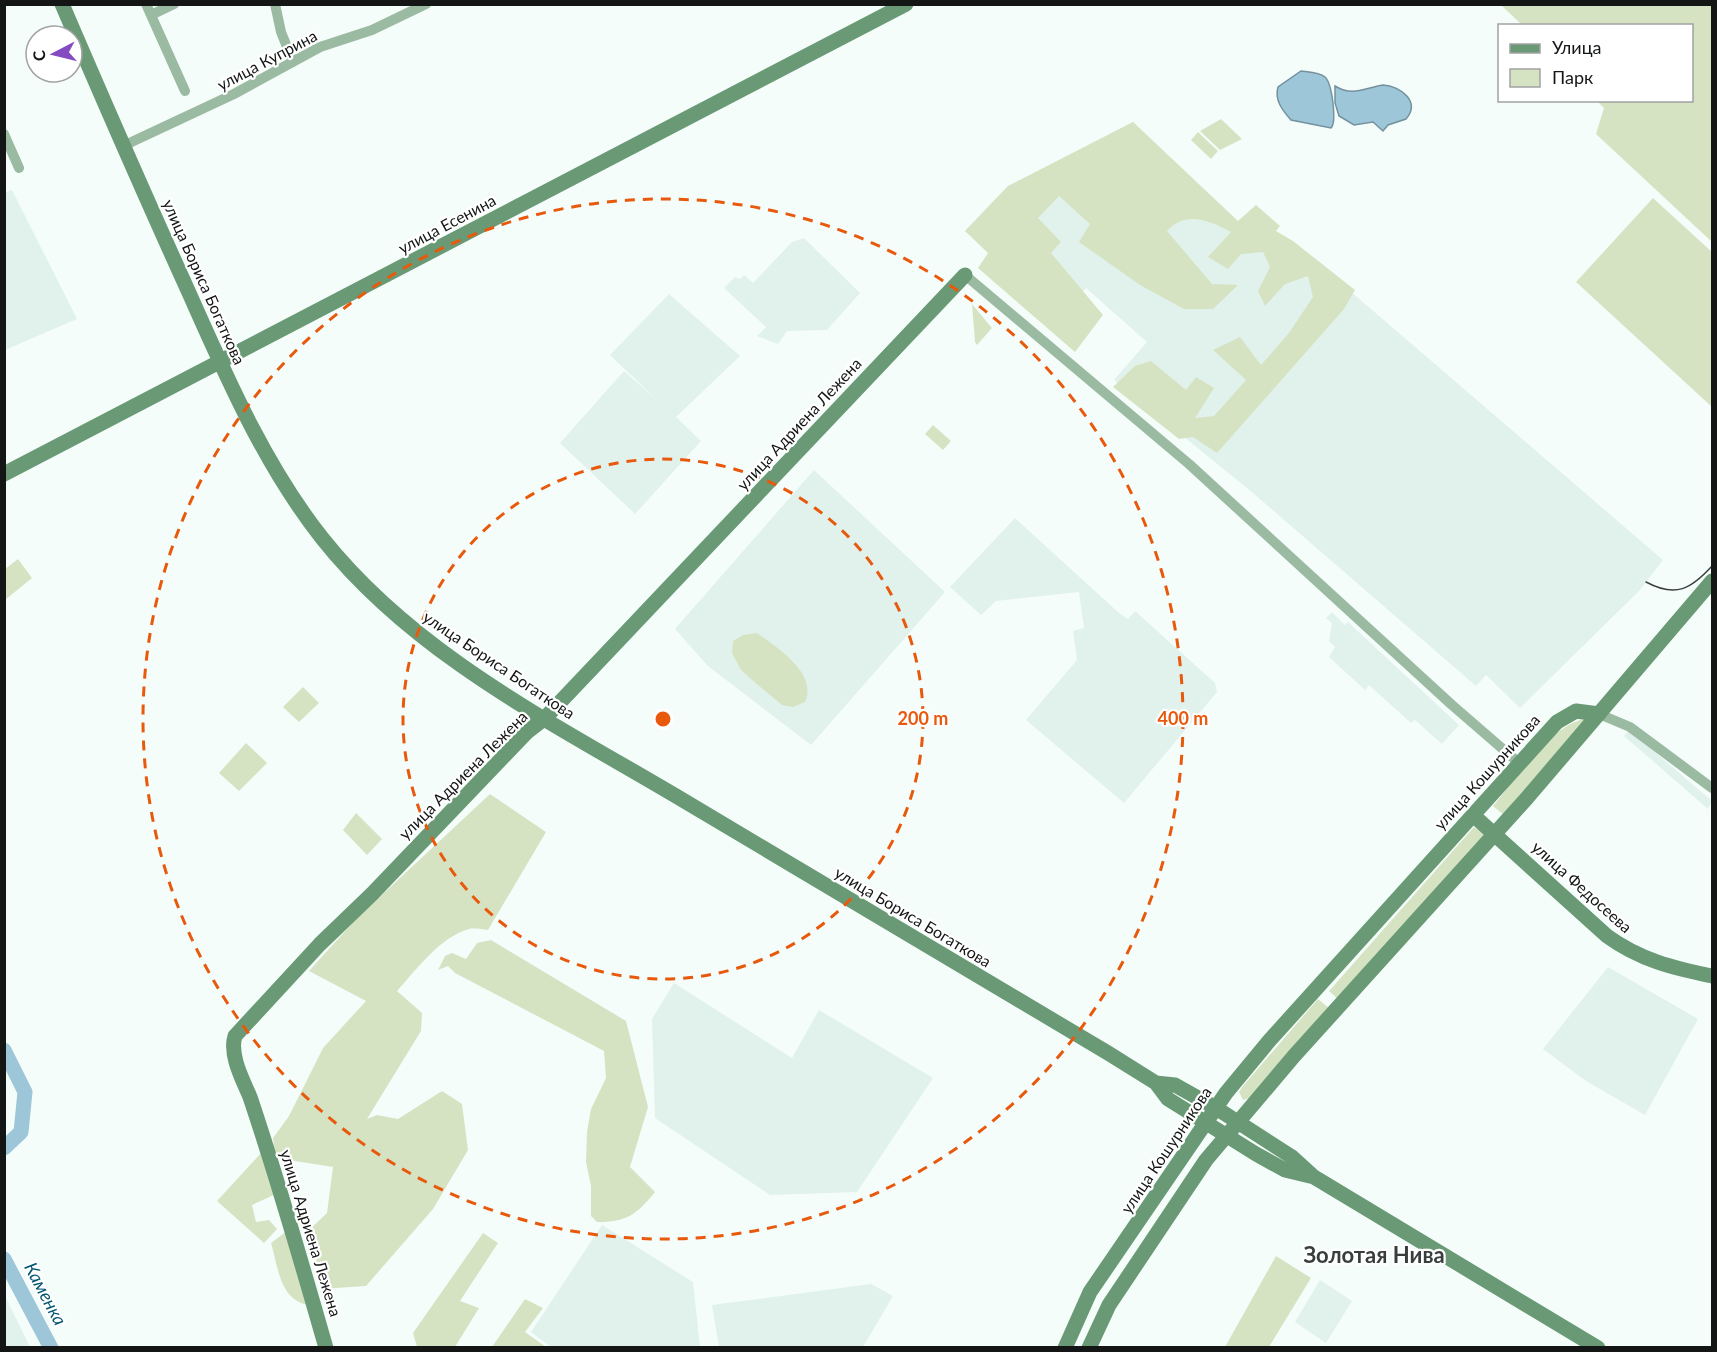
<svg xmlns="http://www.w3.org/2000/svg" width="1717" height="1352" viewBox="0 0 1717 1352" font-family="Lato,sans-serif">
	<rect width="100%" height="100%" fill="#f5fdfb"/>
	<path fill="#e1f1ec" d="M1133,122L1238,222L1343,285L1663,560L1639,591L1520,708L1486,675L1476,686L1253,493L1114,380L1147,342L1086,288L1060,319L965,231L1008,186Z
		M12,190L77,319L5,350L4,193Z
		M804,238L860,293L827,330L787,331L778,344L757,336L766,327L724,288L735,277L740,279L744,275L753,283L792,242Z
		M669,294L740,356L676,417L701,441L635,514L560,443L624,371L657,400L610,355Z
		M814,470L945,592L811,745L708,666L675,629Z
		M1015,518L1119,613L1128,619L1135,611L1215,683L1217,692L1124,803L1026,720L1077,660L1073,631L1084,628L1079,592L996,601L981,615L950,587Z
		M1332,612L1345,625L1348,622L1459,725L1442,744L1415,720L1411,723L1369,685L1365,690L1329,657L1335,647L1329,641L1332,623L1326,618Z
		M1629,730L1712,801L1708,809L1624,736Z
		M1608,967L1698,1019L1645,1115L1586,1081L1543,1049Z
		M674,983L792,1058L819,1010L933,1078L857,1192L770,1195L655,1118L652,1019Z
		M602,1225L693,1282L700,1347H551L531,1332Z
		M1320,1280L1352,1301L1326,1343L1295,1322Z
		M871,1284L893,1296L863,1347H719L712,1305Z
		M5,1296L30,1347H5Z"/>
	<path fill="#d6e3c3" d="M1501,5H1712V242L1596,134L1604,108L1597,101L1692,100V26L1522,25Z
		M1221,119L1242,139L1220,150L1200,131Z
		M1133,122L1238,221L1256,205L1280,226L1276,231L1293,241L1355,290L1344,309L1217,453L1193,437L1179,439L1113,387L1135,366L1151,361L1186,390L1196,377L1214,388L1195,418L1214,416L1246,380L1213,350L1240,337L1261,365L1289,333L1313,297L1308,276L1285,284L1265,306L1258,291L1270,267L1263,252L1241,254L1228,269L1208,257L1231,232C1210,221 1186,210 1167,231L1212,284L1238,285L1213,309H1184L1140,285L1079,242L1090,224L1059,196L1038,218L1061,242L1051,253L1103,315L1075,352L978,268L988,253L965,231L1008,186Z
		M1198,132L1218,151L1211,159L1191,140Z
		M1653,198L1712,252V407L1576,282Z
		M972,304L992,328L977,345L975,342Z
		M933,425L951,441L943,450L925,434Z
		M18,559L32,578L5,600V569Z
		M757,633C778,648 818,674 805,702L793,707L782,705L751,679L741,670L732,653L733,641L743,635Z
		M303,687L319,703L299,722L283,707Z
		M1584,719V724L1504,815L1493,806C1516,779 1549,727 1584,719Z
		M246,743L267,763L239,791L219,773Z
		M490,794L546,832L488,930C482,929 474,928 469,929C440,937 416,970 397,991L422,1013L421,1031L367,1119L377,1115L398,1119L442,1091L462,1104L468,1150L433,1209L366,1286L321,1289L318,1267L308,1231L327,1213L333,1167L282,1159L275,1154L273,1138L289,1116L323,1048L366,1001L309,971L356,919Z
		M356,813L382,839L367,855L343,830Z
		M1474,827L1485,834L1339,1000L1329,991Z
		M491,940L626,1021L648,1107L630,1167L655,1192C636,1215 627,1222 597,1222L591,1216V1186L586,1162L587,1132L591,1109L606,1078L604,1051L455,973L448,966L438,970L445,956L452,953L466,959L477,943Z
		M1318,999L1329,1008L1250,1098L1243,1100L1239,1092L1243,1086Z
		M261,1153L276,1194L252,1205L256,1222L269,1220L277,1229L264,1243L217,1201Z
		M287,1231L309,1305C280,1301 278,1267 271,1243Z
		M483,1233L498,1243L460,1301L479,1308L455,1347H417L413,1333Z
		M1276,1256L1311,1278L1269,1347H1225Z
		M525,1299L543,1308L525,1332L546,1347H492Z"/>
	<path fill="#9dc6d9" stroke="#74919e" stroke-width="1.5" d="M1301,71C1308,72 1319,72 1325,77C1332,83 1337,122 1331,128L1291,120C1283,111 1274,100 1278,87Z
		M1383,85C1401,86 1421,102 1406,119L1388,125L1383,131L1373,122L1354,125L1339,116L1335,103V86C1353,97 1364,88 1383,85Z"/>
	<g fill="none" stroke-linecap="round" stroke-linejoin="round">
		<path stroke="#9dc6d9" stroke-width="15" d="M4,1050L25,1092L21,1132L4,1148
			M4,1259L51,1348"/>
		<path stroke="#9abaa1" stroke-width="10" d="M146,4L185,91
			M275,4L281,32L293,62
			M151,15L174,4
			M4,134L19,168
			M123,146L234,94L320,47L372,30L426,4
			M965,275L1189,464L1452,705L1519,763
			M1599,714L1630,727L1712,788"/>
		<path stroke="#6a9a75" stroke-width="15" d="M62,4C104,102 146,198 190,295C227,378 265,466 322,538C414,654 551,722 676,796C820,882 964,968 1108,1053L1156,1083L1168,1099L1256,1154L1285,1170L1314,1177
			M4,474L906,4
			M1473,815L1607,936C1640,960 1673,968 1712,976
			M1156,1083L1175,1085L1216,1108L1292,1157L1314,1177L1598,1348
			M326,1348C302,1264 278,1180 250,1097C243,1080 229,1055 235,1036L320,944L372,894L527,732L545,718L965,275
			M1065,1348L1090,1292L1226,1093L1269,1041L1557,722L1576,711L1599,714
			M1089,1348L1109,1305L1206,1160L1294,1056L1527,798L1712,581"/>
		<path stroke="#3c3f3f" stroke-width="1.5" d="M1646,582C1676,598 1691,589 1712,566"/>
	</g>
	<g fill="none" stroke="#e8590c" stroke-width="3" stroke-dasharray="10 8">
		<circle cx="663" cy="719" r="260"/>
		<circle cx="663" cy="719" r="520"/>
	</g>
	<g text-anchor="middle" stroke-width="4.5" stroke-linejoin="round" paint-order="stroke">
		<g font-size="16" fill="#141616" stroke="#fff">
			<text transform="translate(267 60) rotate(-28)" y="6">улица Куприна</text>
			<text transform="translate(447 224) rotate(-28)" y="6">улица Есенина</text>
			<text transform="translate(204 282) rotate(66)" y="6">улица Бориса Богаткова</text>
			<text transform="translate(799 424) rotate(-47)" y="6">улица Адриена Лежена</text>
			<text transform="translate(499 665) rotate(34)" y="6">улица Бориса Богаткова</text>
			<text transform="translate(1487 772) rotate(-48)" y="6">улица Кошурникова</text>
			<text transform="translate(463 775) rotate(-45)" y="6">улица Адриена Лежена</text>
			<text transform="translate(1582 887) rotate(42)" y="6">улица Федосеева</text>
			<text transform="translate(913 917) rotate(31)" y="6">улица Бориса Богаткова</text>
			<text transform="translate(1166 1150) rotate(-56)" y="6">улица Кошурникова</text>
			<text transform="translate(311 1233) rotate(73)" y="6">улица Адриена Лежена</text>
		</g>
		<g font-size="18" font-style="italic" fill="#055771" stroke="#fff">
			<text transform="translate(45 1294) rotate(62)" y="6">Каменка</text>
		</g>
		<g font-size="22" font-weight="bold" fill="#383e3c" stroke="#fff">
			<text x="1374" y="1263">Золотая Нива</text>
		</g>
	</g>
	<circle cx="663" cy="719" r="9" fill="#e8590c" stroke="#fff" stroke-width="3"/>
	<g font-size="18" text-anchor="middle" font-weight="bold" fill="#e8590c" stroke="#fff" stroke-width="4.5" stroke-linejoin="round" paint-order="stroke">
		<text x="923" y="725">200 m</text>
		<text x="1183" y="725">400 m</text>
	</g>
	<rect width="1717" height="1352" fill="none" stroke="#141616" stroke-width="12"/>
	<rect x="1498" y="24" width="195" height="78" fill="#ffffff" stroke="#a1a2a2" stroke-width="1.5"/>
	<rect x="1510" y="44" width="30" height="9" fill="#6a9a75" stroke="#a1a2a2" stroke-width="1.5"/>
	<text x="1552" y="54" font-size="18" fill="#141616">Улица</text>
	<rect x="1510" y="69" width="30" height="18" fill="#d6e3c3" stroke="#a1a2a2" stroke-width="1.5"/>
	<text x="1552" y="84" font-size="18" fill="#141616">Парк</text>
	<g transform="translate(54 54) rotate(263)"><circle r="28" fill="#ffffff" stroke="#a1a2a2" stroke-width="1.5"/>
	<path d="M0-4.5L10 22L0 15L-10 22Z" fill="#854bc1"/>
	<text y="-9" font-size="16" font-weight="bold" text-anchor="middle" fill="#141616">С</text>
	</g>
</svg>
